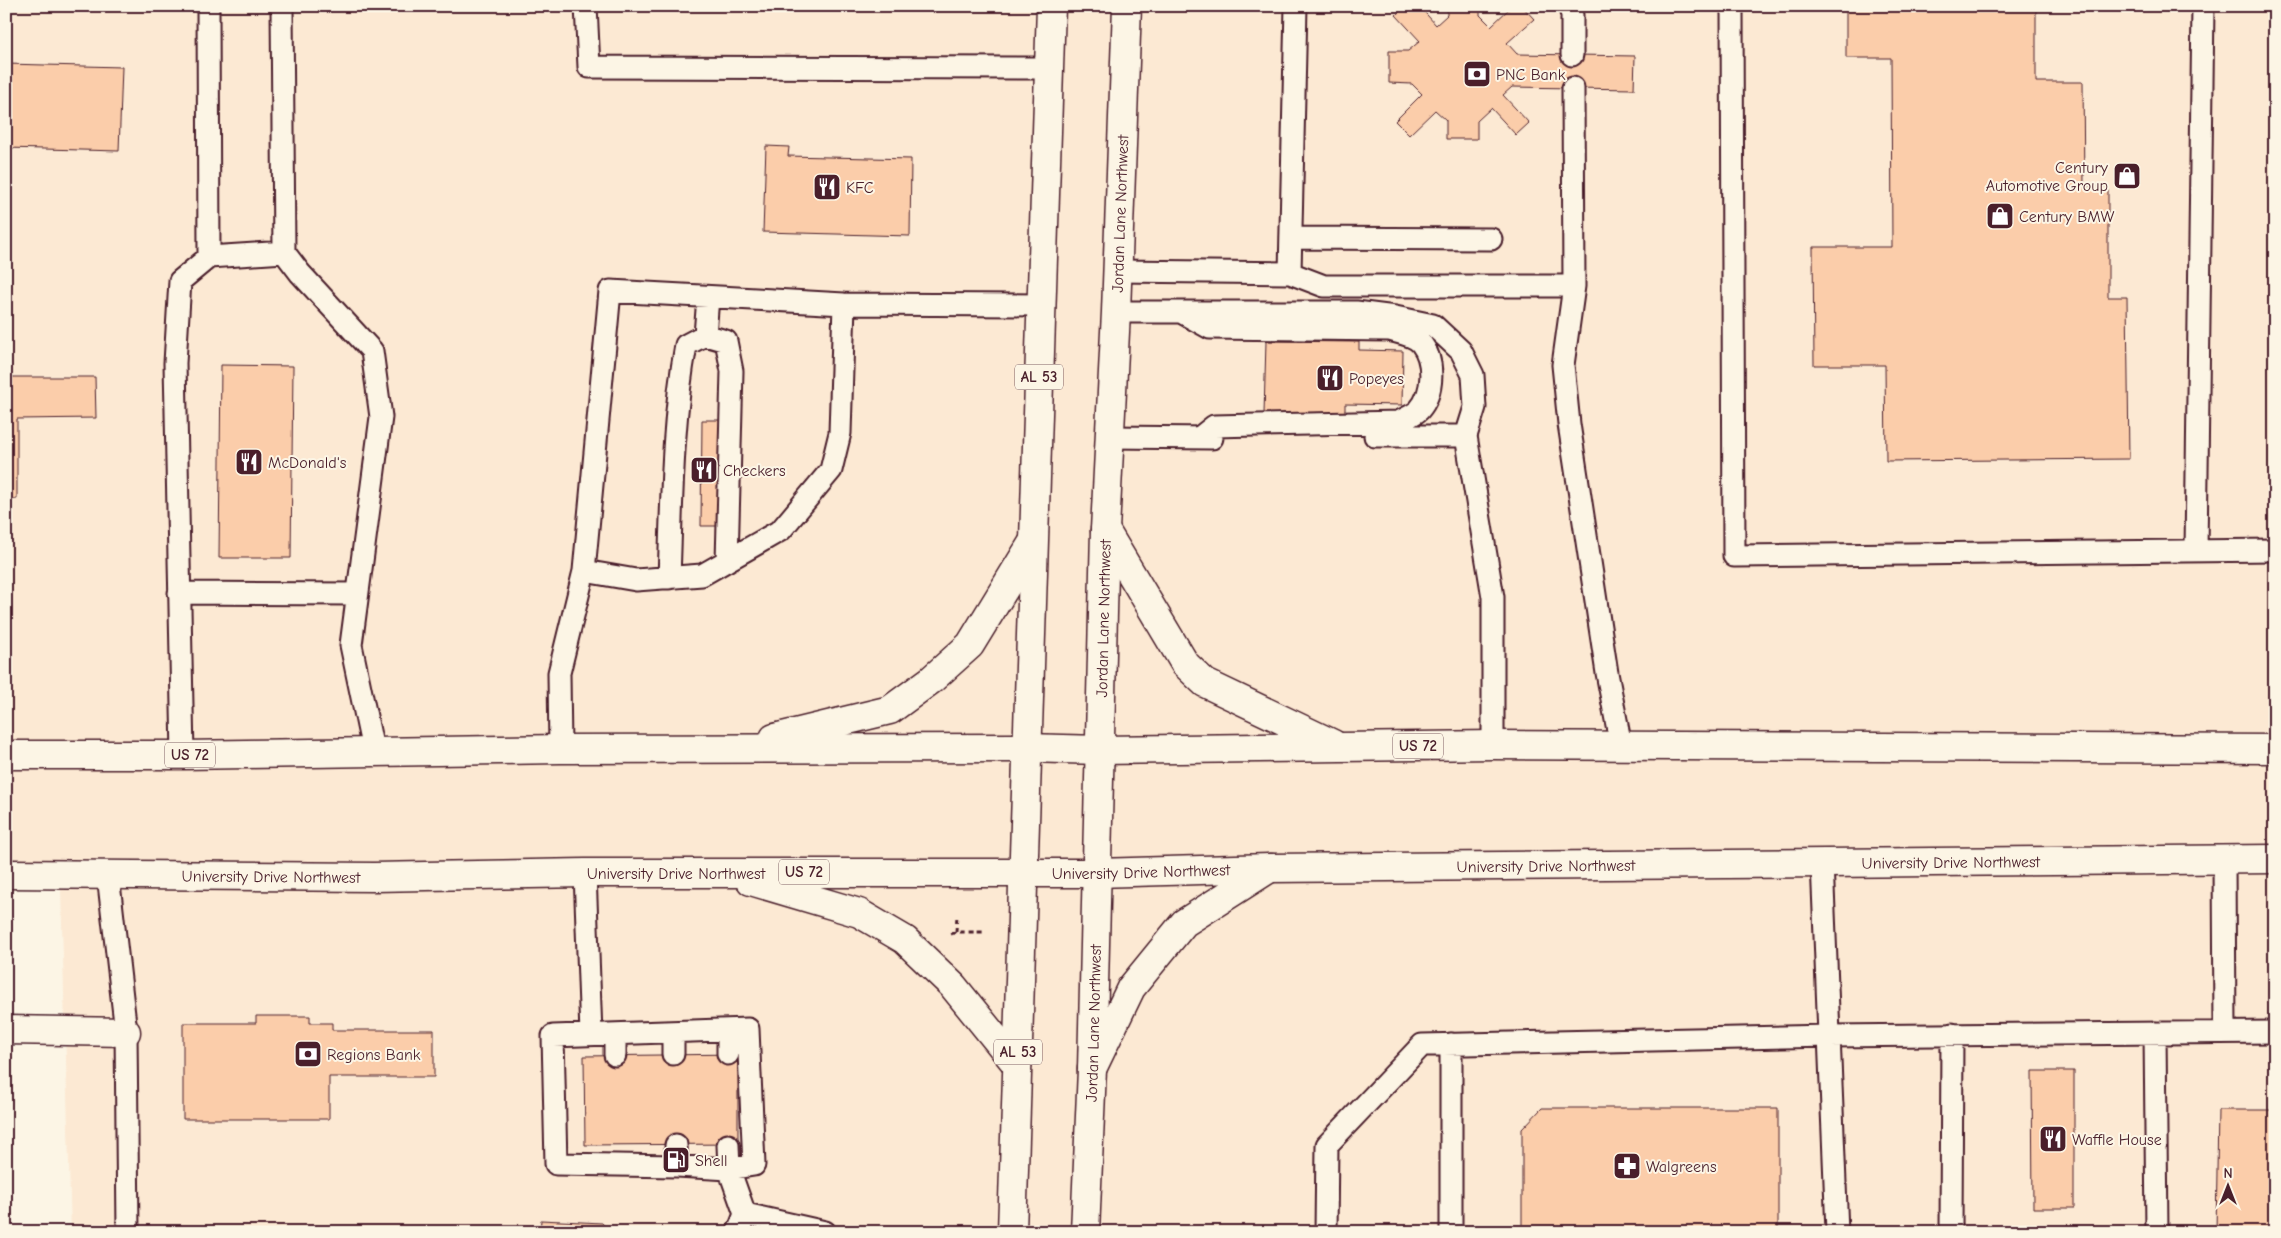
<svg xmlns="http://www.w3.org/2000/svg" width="2281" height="1238" viewBox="0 0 2281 1238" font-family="'Comic Neue',sans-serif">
	<rect width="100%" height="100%" fill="#fcf5e5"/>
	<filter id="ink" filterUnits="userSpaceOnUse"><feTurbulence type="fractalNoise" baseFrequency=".02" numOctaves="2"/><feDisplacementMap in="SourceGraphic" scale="10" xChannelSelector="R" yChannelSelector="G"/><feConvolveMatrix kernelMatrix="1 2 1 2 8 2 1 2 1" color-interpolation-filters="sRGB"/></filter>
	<g filter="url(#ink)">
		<path fill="#fce9d3" d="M6,6H2275V1232H71L61,889H6Z"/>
		<path fill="#fbcdaa" stroke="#4a1f2b" d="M1405,6H1419L1436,25L1447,15V6H1480V15L1491,26L1512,6H1522L1534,19L1507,43L1517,54L1635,56L1634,89L1512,87L1503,95L1529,123L1516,135L1491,108L1477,121V139H1446V120L1435,110L1409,135L1395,121L1422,94L1412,84L1389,83V51H1408L1420,41L1396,15Z
			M1846,6H2036V82H2083L2084,186H2108V297H2127L2129,459L1886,461L1885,365H1814L1813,247H1892L1891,58H1846Z
			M6,64L122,67L119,151L6,148Z
			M766,146L789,147L788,156L911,159L910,236L763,232Z
			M1266,341L1359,342V350L1403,351L1402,405L1345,404V415L1264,414Z
			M221,365L293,366L291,558H219Z
			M6,377H95L96,418L17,419V499L6,500Z
			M702,420H725L724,526H701Z
			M256,1016H310V1023H332V1030H434V1077H329V1119H183V1023H256Z
			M738,1054V1144L585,1145L584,1056Z
			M2032,1071H2074V1208H2033Z
			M1542,1108H1778V1232H1522V1129Z
			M2218,1110H2275V1232H2216Z
			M541,1220L602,1223L610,1232H540Z"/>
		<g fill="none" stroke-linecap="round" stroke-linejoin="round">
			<defs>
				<path id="lane" d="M208,6L209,257
					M282,6L284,252
					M586,6L589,67L1049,68
					M1569,6L1572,15V55
					M1732,6L1734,556L2275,550
					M1573,88L1574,286L1563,365L1569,424L1607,673L1621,746
					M1291,238L1491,239
					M1118,271L1290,273L1296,6
					M1290,273L1324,286H1574
					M1116,312H1356L1395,317L1433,325L1461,351L1473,375L1475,407L1466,436L1493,597V745
					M1181,312L1210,328L1389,330C1399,333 1414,335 1421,343C1435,361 1434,393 1419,410C1414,415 1405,418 1399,422L1214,426L1199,438
					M705,335L708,297
					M1375,436H1466
					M1110,437L1212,438
					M2196,551L2203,6
					M584,571L636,580L702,575L781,530L831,470L840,433L844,304
					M669,578C672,500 672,421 686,345L705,335L726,341L732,371L727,561
					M179,593L357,594
					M560,749L559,673L584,571L610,291L844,304L1042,305
					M183,755L175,363L180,281L209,257L284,252L300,273L372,351L381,417L351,645L373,750
					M2224,860L2225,1032
					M1822,862L1837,1232
					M585,873L591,1034
					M108,875L126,1032L128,1232
					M728,1030V1054
					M673,1032V1054
					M2155,1033L2157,1232
					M615,1034V1055
					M1451,1044V1232
					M676,1145L677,1166
					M728,1145L729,1169L754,1165L748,1029L553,1036L556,1164L677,1166L729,1169L745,1214L825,1232
					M738,1232L745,1214
					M1326,1232L1327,1145L1422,1045L1829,1036L2275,1032
					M1951,1232L1952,1034"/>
				<path id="street" d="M6,1030L126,1032"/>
				<g id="primary">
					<path d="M1012,1232L1051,6"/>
					<path id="s1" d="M1085,1232L1092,1069L1105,530L1116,312L1127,6"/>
				</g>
				<g id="highway">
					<path d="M1105,530L1185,664L1205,683L1333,744"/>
					<path d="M774,738L890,710L931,680L970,645L1033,542"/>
					<path d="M6,755H183L560,749L1026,748L1100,750L1493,745L2275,749"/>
					<path id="s2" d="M6,874L374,877L585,873H1097L1270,868L2275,859"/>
					<path d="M751,881L859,913L905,940L953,986L1017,1065"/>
					<path d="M1092,1069L1131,988L1184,923L1270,868"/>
				</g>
			</defs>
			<use href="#lane" stroke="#4a1f2b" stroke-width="25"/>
			<use href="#street" stroke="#4a1f2b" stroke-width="31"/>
			<use href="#primary" stroke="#4a1f2b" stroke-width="31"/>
			<use href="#highway" stroke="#4a1f2b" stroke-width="31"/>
			<path stroke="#4a1f2b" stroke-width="3" stroke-dasharray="5 4" stroke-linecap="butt" d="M956,932L957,914
				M951,934L956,932H983"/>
			<use href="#lane" stroke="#fcf5e5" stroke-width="21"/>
			<use href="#street" stroke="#fcf5e5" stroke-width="28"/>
			<use href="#primary" stroke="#fcf5e5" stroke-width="28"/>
			<use href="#highway" stroke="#fcf5e5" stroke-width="28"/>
		</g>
	</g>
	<defs>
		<symbol id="bank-square" viewBox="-11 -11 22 22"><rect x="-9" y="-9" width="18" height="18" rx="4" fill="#4a1f2b" stroke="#fcf5e5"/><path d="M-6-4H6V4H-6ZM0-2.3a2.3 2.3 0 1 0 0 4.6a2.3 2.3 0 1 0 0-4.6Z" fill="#fff"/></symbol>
		<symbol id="shop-square" viewBox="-11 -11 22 22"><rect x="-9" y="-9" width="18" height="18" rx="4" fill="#4a1f2b" stroke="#fcf5e5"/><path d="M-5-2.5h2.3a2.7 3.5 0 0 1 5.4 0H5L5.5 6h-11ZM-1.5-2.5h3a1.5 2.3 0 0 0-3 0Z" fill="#fff"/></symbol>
		<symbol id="restaurant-square" viewBox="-11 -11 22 22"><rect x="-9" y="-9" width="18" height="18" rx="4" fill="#4a1f2b" stroke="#fcf5e5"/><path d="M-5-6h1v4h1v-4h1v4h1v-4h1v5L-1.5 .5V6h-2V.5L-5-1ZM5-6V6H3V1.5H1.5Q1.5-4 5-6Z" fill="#fff"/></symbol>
		<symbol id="fuel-square" viewBox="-11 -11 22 22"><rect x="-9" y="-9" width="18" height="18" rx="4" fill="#4a1f2b" stroke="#fcf5e5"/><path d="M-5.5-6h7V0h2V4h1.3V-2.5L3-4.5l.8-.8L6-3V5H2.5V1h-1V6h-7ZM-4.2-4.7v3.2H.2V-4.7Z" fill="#fff"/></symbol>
		<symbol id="pharmacy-square" viewBox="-11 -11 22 22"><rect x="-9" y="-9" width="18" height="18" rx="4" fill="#4a1f2b" stroke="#fcf5e5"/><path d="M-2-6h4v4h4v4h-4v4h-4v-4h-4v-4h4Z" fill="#fff"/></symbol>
	</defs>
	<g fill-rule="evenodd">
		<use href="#bank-square" x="1461" y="58" width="32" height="32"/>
		<use href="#shop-square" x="2111" y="160" width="32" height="32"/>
		<use href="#restaurant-square" x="811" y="171" width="32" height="32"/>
		<use href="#shop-square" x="1984" y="200" width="32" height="32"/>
		<use href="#restaurant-square" x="1314" y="362" width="32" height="32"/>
		<use href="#restaurant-square" x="233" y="446" width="32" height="32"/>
		<use href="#restaurant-square" x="688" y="454" width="32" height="32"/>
		<use href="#bank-square" x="292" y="1038" width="32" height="32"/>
		<use href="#restaurant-square" x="2037" y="1123" width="32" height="32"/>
		<use href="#fuel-square" x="660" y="1144" width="32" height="32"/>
		<use href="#pharmacy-square" x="1611" y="1150" width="32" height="32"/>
	</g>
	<g text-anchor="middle" stroke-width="4" stroke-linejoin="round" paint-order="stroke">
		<g fill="#fcf5e5" stroke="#7f5f63" stroke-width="1">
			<rect x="1015" y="364.5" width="48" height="25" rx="4"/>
			<rect x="1393" y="733.5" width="50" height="25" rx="4"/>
			<rect x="165" y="742.5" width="50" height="25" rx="4"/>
			<rect x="779" y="859.5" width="50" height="25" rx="4"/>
			<rect x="994" y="1039.5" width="48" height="25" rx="4"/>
		</g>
		<g font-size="15" font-weight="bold" fill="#4a1f2b">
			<text x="1039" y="382">AL 53</text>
			<text x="1418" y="751">US 72</text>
			<text x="190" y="760">US 72</text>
			<text x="804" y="877">US 72</text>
			<text x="1018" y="1057">AL 53</text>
		</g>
		<g font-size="16" fill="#4a1f2b" stroke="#fcf5e5" text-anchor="start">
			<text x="1496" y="80">PNC Bank</text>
			<text x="2108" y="173" text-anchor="end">Century<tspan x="2108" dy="18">Automotive Group</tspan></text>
			<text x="846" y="193">KFC</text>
			<text x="2019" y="222">Century BMW</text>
			<text x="1349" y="384">Popeyes</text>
			<text x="268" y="468">McDonald's</text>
			<text x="723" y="476">Checkers</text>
			<text x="327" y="1060">Regions Bank</text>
			<text x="2072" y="1145">Waffle House</text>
			<text x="695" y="1166">Shell</text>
			<text x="1646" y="1172">Walgreens</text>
		</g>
		<g font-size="16" fill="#4a1f2b" stroke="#fcf5e5">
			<text dy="6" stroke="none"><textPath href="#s1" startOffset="1019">Jordan Lane Northwest</textPath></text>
			<text dy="6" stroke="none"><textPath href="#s1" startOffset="614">Jordan Lane Northwest</textPath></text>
			<text dy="6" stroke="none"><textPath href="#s2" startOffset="1945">University Drive Northwest</textPath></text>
			<text dy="6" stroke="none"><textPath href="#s2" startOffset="1540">University Drive Northwest</textPath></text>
			<text dy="6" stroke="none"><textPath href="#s2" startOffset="1135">University Drive Northwest</textPath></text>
			<text dy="6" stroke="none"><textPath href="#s2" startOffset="670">University Drive Northwest</textPath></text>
			<text dy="6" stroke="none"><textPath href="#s2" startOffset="265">University Drive Northwest</textPath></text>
			<text dy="6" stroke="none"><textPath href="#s1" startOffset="209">Jordan Lane Northwest</textPath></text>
		</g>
	</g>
	<rect width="2281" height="1238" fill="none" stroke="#fcf5e5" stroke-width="25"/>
	<rect x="12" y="12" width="2256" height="1213" fill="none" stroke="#4a1f2b" stroke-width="2" filter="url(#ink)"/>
	<g transform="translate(2228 1186)" stroke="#fcf5e5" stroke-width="4" paint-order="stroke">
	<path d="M0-4L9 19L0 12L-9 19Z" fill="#4a1f2b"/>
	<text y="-8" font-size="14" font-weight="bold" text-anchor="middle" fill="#4a1f2b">N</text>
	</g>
</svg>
